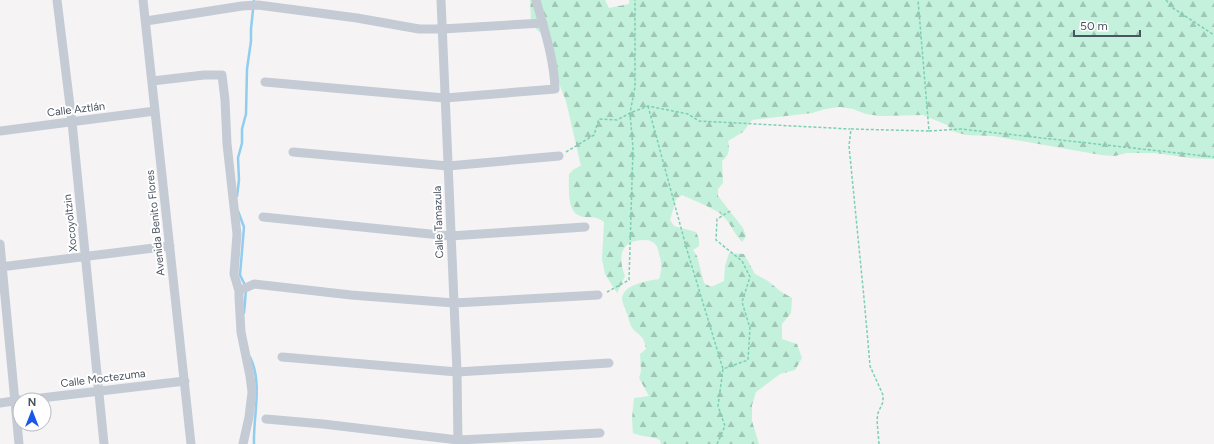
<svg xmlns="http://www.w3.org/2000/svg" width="1214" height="444" viewBox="0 0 1214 444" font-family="Figtree,sans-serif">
	<defs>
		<pattern id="forest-firs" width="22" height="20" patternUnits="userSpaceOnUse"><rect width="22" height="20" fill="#c3f1db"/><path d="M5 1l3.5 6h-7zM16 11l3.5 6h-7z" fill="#a0c6b5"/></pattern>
	</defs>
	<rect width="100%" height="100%" fill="#f5f3f3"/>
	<path fill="url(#forest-firs)" d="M530,0H605L609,8L629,4V0H1214V159L1190,158L1155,153H1126L1115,156L1101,155L993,136L966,135L952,131L947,125L923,115L880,116L866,114L853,109L839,107L825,109L812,113L752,120L743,132L728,141C730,150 729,155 722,161L723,183L718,189V196L743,228L746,236L742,242C734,234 731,223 722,215C714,208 693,200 682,195L676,199L670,220L674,226L696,232L699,239V246L693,250L697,256L704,283L711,287L724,281L725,266L729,253L744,254L755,274L768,281L780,291L792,298L791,313L782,324V339L797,344L802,358L795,370L780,374L756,392L752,405V421L759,444H661L660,440C651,436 642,437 633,433L632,419L634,398L649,396L639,378L641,371L640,354L646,349C644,333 637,336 631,326C629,321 628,315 626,311C625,307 622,302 622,299C623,284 648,281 659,279C662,271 662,262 659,254C659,252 658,248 656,245C654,242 650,240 646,240C621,239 617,256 625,276L617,293L605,274L602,259L604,222C594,214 587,220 578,215C567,210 569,184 569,174L574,169L581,166L566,101L558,81L544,36L534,27L531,21Z"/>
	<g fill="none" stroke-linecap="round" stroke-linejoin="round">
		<path stroke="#90cdee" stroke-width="2.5" d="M237,196L239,180L238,158L242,143V129L246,114L247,69L251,41V29L254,0
			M238,211L244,227L240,275L245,285
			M244,313L246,290
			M250,357C263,383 253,416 254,444"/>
		<path stroke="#7ad0b2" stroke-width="1.5" stroke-dasharray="3 2" stroke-linecap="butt" d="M1166,0L1173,8L1214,35
			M648,106L687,250L723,369
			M929,131L961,129L1214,157
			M566,152L594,135L599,119L617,120L630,113L648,106L688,114L699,121L850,129
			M607,292L629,280L633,148L630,113L635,87V0
			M717,444L725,426L718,406L723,369L748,360L750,328L742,302L750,277L742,261L716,240L717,219L732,210
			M879,444L877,420L878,413L883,402V395L870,366L869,354L864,298L849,146L851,129L929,131L918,0"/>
		<path stroke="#c4cbd4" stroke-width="9" d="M57,0L72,122L104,444
			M143,0L191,444
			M441,0L457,372L458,444
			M146,21L242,6L258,5L357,18L419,29H442L543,23
			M152,81L204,75H222L225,100L227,144L237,234L234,274L239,291
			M265,82L445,98L555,89C554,58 544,29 536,0
			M0,131L155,111
			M293,152L448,166L559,156
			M263,217L450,236L585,227
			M0,244L19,444
			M0,267L170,246
			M282,357L457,372L609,363
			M24,400L185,381
			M0,403L20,400
			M266,419L323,424L458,440L600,433
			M243,444L249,417L252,392L250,376L241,332L239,297V291L254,284L351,295L454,303L598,295"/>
	</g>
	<g text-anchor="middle" stroke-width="4" stroke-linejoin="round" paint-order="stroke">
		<g font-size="11" fill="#4a5361" stroke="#fff">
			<text transform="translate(76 109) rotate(-7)" y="4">Calle Aztlán</text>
			<text transform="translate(438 222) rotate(-92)" y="4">Calle Tamazula</text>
			<text transform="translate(70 223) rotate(-96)" y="4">Xocoyoltzin</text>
			<text transform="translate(155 223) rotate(-96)" y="4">Avenida Benito Flores</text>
			<text transform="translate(103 378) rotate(-7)" y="4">Calle Moctezuma</text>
		</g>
	</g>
	<g transform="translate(32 412)"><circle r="19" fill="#ffffff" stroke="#b7bac0"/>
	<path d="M0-3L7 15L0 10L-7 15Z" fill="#1a56e8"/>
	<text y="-6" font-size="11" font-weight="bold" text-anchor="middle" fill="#4a5361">N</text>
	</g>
	<path d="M1074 30v6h66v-6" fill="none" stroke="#4a5361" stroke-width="2"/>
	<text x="1080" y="30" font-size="12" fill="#4a5361" stroke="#ffffff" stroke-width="3" paint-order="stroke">50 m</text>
</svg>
